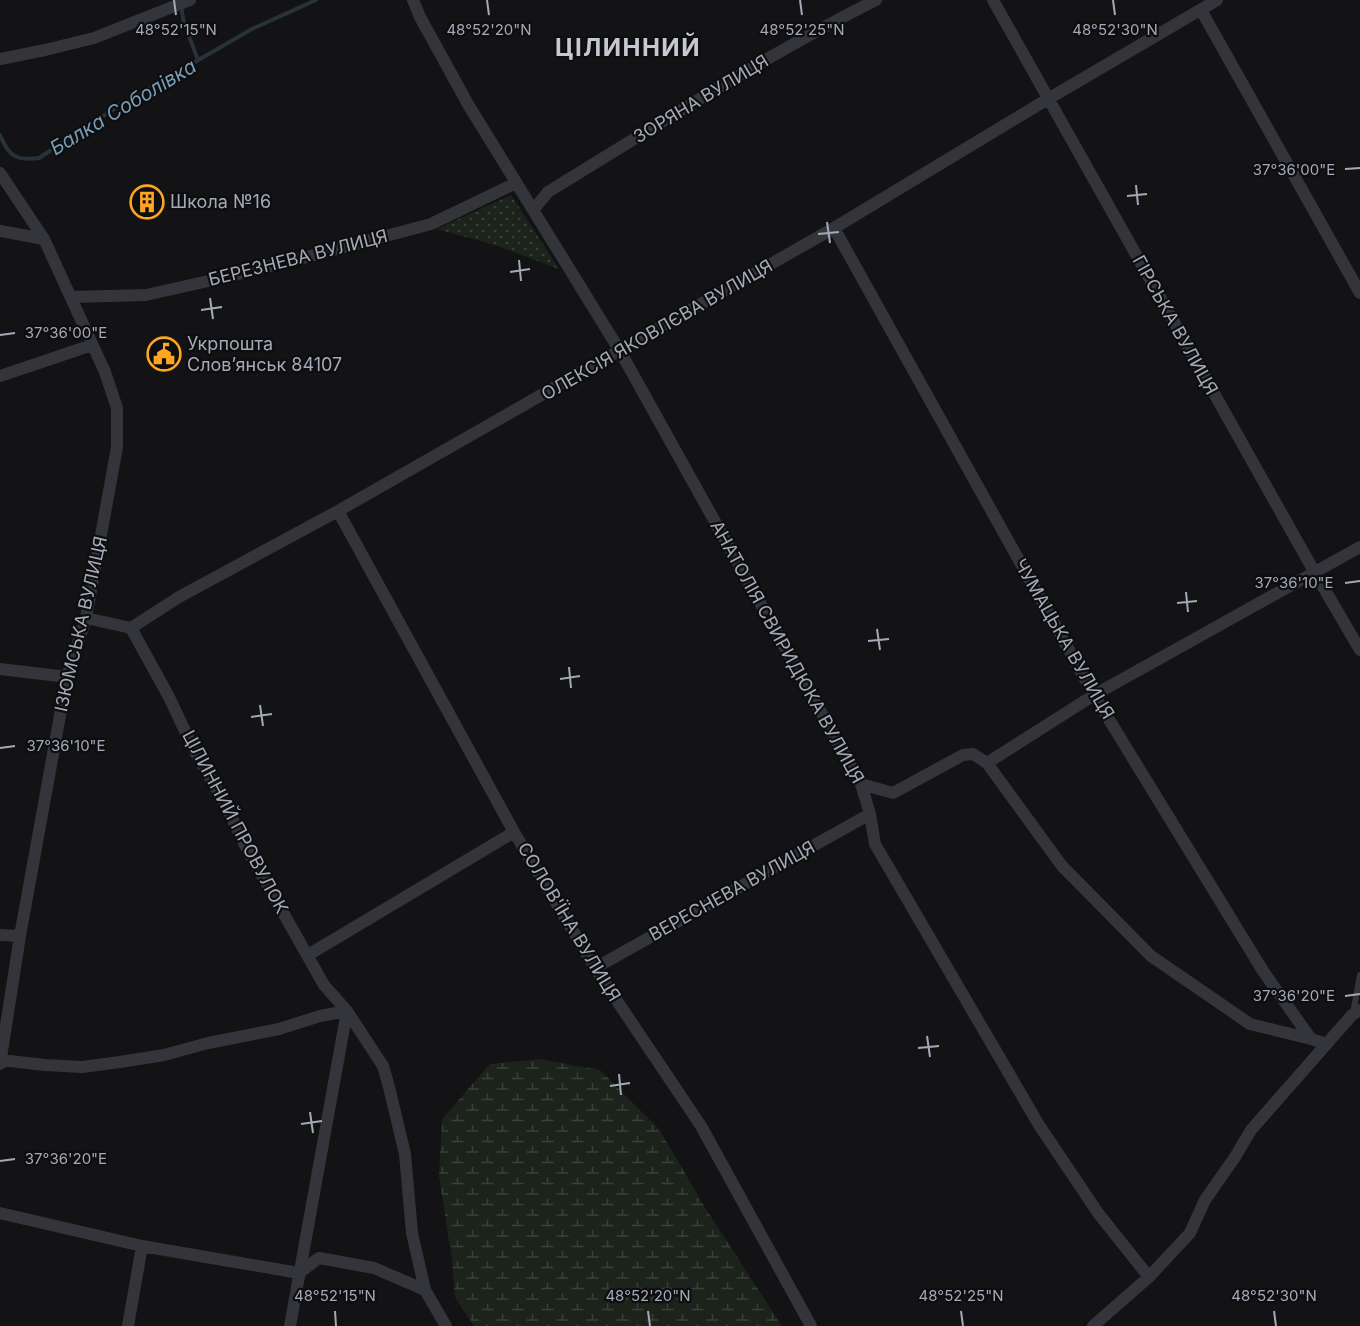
<svg xmlns="http://www.w3.org/2000/svg" width="1360" height="1326" viewBox="0 0 1360 1326" font-family="Inter,sans-serif">
	<defs>
		<pattern id="grass-dots" width="8" height="8" patternUnits="userSpaceOnUse" patternTransform="scale(1.5)"><rect width="8" height="8" fill="#1b231b"/><path d="M2 2h.1M6 6h.1" fill="none" stroke="#39403a" stroke-width="1.8" stroke-linecap="round"/></pattern>
		<pattern id="wetland-marsh" width="20" height="14" patternUnits="userSpaceOnUse" patternTransform="scale(1.5)"><rect width="20" height="14" fill="#1b231b"/><path d="M1 5h8M5 5V1M11 12h8M15 12V8" fill="none" stroke="#39403a"/></pattern>
	</defs>
	<rect width="100%" height="100%" fill="#131315"/>
	<path fill="url(#grass-dots)" d="M511,195L559,269L498,246L437,229Z"/>
	<path fill="url(#wetland-marsh)" d="M540,1059L600,1070L659,1129L706,1209L782,1326H474L455,1297L452,1260L439,1176L442,1119L490,1064Z"/>
	<g fill="none" stroke-linecap="round" stroke-linejoin="round">
		<path stroke="#283339" stroke-width="4" d="M181,6L184,23L198,60
			M0,135C9,157 17,161 39,158L117,107L252,29L316,0"/>
		<path stroke="#34353a" stroke-width="6" d="M1353,1013L1360,975"/>
		<path stroke="#34353a" stroke-width="12" d="M413,0L420,17L469,106L620,351L861,784L870,814L875,844L1039,1125L1098,1213L1149,1277
			M993,0L1315,573L1360,650
			M1201,10L1360,293
			M0,59L45,50L94,38L190,0
			M0,173L44,239L105,372L117,408V447L86,618L67,677L20,936L0,1064
			M534,209L548,192C656,126 763,57 876,0
			M834,228L1094,695L1263,971L1311,1039
			M0,231L44,239
			M72,297L146,295L226,277L303,258L431,224L516,183
			M0,376L92,345
			M338,511L514,832L595,968L701,1126L811,1326
			M86,618L131,628L179,597L338,511L834,228L1048,99L1217,0
			M131,628L169,697L193,748L225,804L247,849L324,985L347,1011L383,1066L389,1087L405,1154L412,1233L425,1290L446,1326
			M0,669L67,677
			M987,763L1062,866L1151,956L1250,1024L1311,1039L1327,1044
			M861,784L893,793L963,755L973,754L987,763L1094,695L1360,547
			M0,935L20,936
			M308,955L514,832
			M595,968L870,814
			M1,1060L45,1065L82,1067L120,1062L164,1055L208,1043L279,1029L320,1016L347,1011
			M0,1213L142,1246L299,1273L319,1258L374,1268L425,1290
			M128,1326L142,1246
			M290,1326L347,1011
			M1093,1326L1149,1277L1190,1233L1205,1200L1235,1157L1251,1130L1352,1015L1360,1010"/>
	</g>
	<path fill="none" stroke="#a3aab6" stroke-width="2" d="M174,0L176,15M487,0L489,15M800,0L802,15M1113,0L1115,15M1345,169L1360,168M1136,185L1138,205M1127,196L1147,194M827,222L830,243M818,234L839,232M519,260L521,281M510,272L530,269M210,298L213,319M201,310L222,307M0,335L15,333M1345,583L1360,581M1186,592L1188,612M1177,603L1197,601M877,629L880,650M868,641L889,639M569,667L571,688M560,679L580,676M260,705L263,726M251,717L272,714M0,748L15,746M1345,996L1360,994M927,1036L930,1057M918,1048L939,1046M619,1074L621,1095M610,1086L630,1083M310,1112L313,1133M301,1124L322,1121M0,1161L15,1159M335,1311L336,1326M648,1311L650,1326M961,1311L963,1326M1274,1311L1276,1326"/>
	<defs>
		<symbol id="building-ring" viewBox="-11 -11 22 22"><circle r="9.5" fill="#0e0e10" stroke="#fea521" stroke-width="1.5"/><path d="M-4-6H4V6H1V3H-1V6H-4ZM-2.5-4.3h1.7v1.8h-1.7ZM.8-4.3h1.7v1.8H.8ZM-2.5-1h1.7V.8h-1.7ZM.8-1h1.7V.8H.8Z" fill="#fea521"/></symbol>
		<symbol id="civic-ring" viewBox="-11 -11 22 22"><circle r="9.5" fill="#0e0e10" stroke="#fea521" stroke-width="1.5"/><path d="M-.6-6.5H3V-4.5H.6V-3L4-1V1h2V6H-6V1h2V-1L-.6-3ZM-1.2 2.5V6h2.4V2.5Z" fill="#fea521"/></symbol>
	</defs>
	<g fill-rule="evenodd">
		<use href="#building-ring" x="128" y="183" width="38" height="38"/>
		<use href="#civic-ring" x="145" y="335" width="38" height="38"/>
	</g>
	<g text-anchor="middle" stroke-width="4.5" stroke-linejoin="round" paint-order="stroke">
		<g font-size="18" fill="#a3aab6" stroke="#0e0e10">
			<text transform="translate(701 99) rotate(-31)" y="6">ЗОРЯНА ВУЛИЦЯ</text>
			<text transform="translate(298 258) rotate(-14)" y="6">БЕРЕЗНЕВА ВУЛИЦЯ</text>
			<text transform="translate(1175 325) rotate(61)" y="6">ГІРСЬКА ВУЛИЦЯ</text>
			<text transform="translate(657 330) rotate(-30)" y="6">ОЛЕКСІЯ ЯКОВЛЄВА ВУЛИЦЯ</text>
			<text transform="translate(81 624) rotate(-77)" y="6">ІЗЮМСЬКА ВУЛИЦЯ</text>
			<text transform="translate(1064 639) rotate(60)" y="6">ЧУМАЦЬКА ВУЛИЦЯ</text>
			<text transform="translate(787 652) rotate(61)" y="6">АНАТОЛІЯ СВИРИДЮКА ВУЛИЦЯ</text>
			<text transform="translate(235 822) rotate(62)" y="6">ЦІЛИННИЙ ПРОВУЛОК</text>
			<text transform="translate(732 891) rotate(-29)" y="6">ВЕРЕСНЕВА ВУЛИЦЯ</text>
			<text transform="translate(569 922) rotate(59)" y="6">СОЛОВ'ЇНА ВУЛИЦЯ</text>
		</g>
		<g font-size="18" fill="#a3aab6" stroke="#0e0e10" text-anchor="start">
			<text x="170" y="208">Школа №16</text>
			<text x="187" y="350">Укрпошта<tspan x="187" dy="21">Слов’янськ 84107</tspan></text>
		</g>
		<g font-size="20" font-style="italic" fill="#779cb4" stroke="#0e0e10">
			<text transform="translate(123 107) rotate(-31)" y="7">Балка Соболівка</text>
		</g>
		<g font-size="24" font-weight="bold" letter-spacing="1.5" fill="#c5c9d2" stroke="#0e0e10">
			<text x="628" y="56">ЦІЛИННИЙ</text>
		</g>
	</g>
	<g font-size="15" text-anchor="middle" fill="#a3aab6" stroke="#0e0e10" stroke-width="4.5" stroke-linejoin="round" paint-order="stroke">
		<text x="176" y="35">48°52'15"N</text>
		<text x="489" y="35">48°52'20"N</text>
		<text x="802" y="35">48°52'25"N</text>
		<text x="1115" y="35">48°52'30"N</text>
		<text x="1294" y="175">37°36'00"E</text>
		<text x="66" y="338">37°36'00"E</text>
		<text x="1294" y="588">37°36'10"E</text>
		<text x="66" y="751">37°36'10"E</text>
		<text x="1294" y="1001">37°36'20"E</text>
		<text x="66" y="1164">37°36'20"E</text>
		<text x="335" y="1301">48°52'15"N</text>
		<text x="648" y="1301">48°52'20"N</text>
		<text x="961" y="1301">48°52'25"N</text>
		<text x="1274" y="1301">48°52'30"N</text>
	</g>
</svg>
